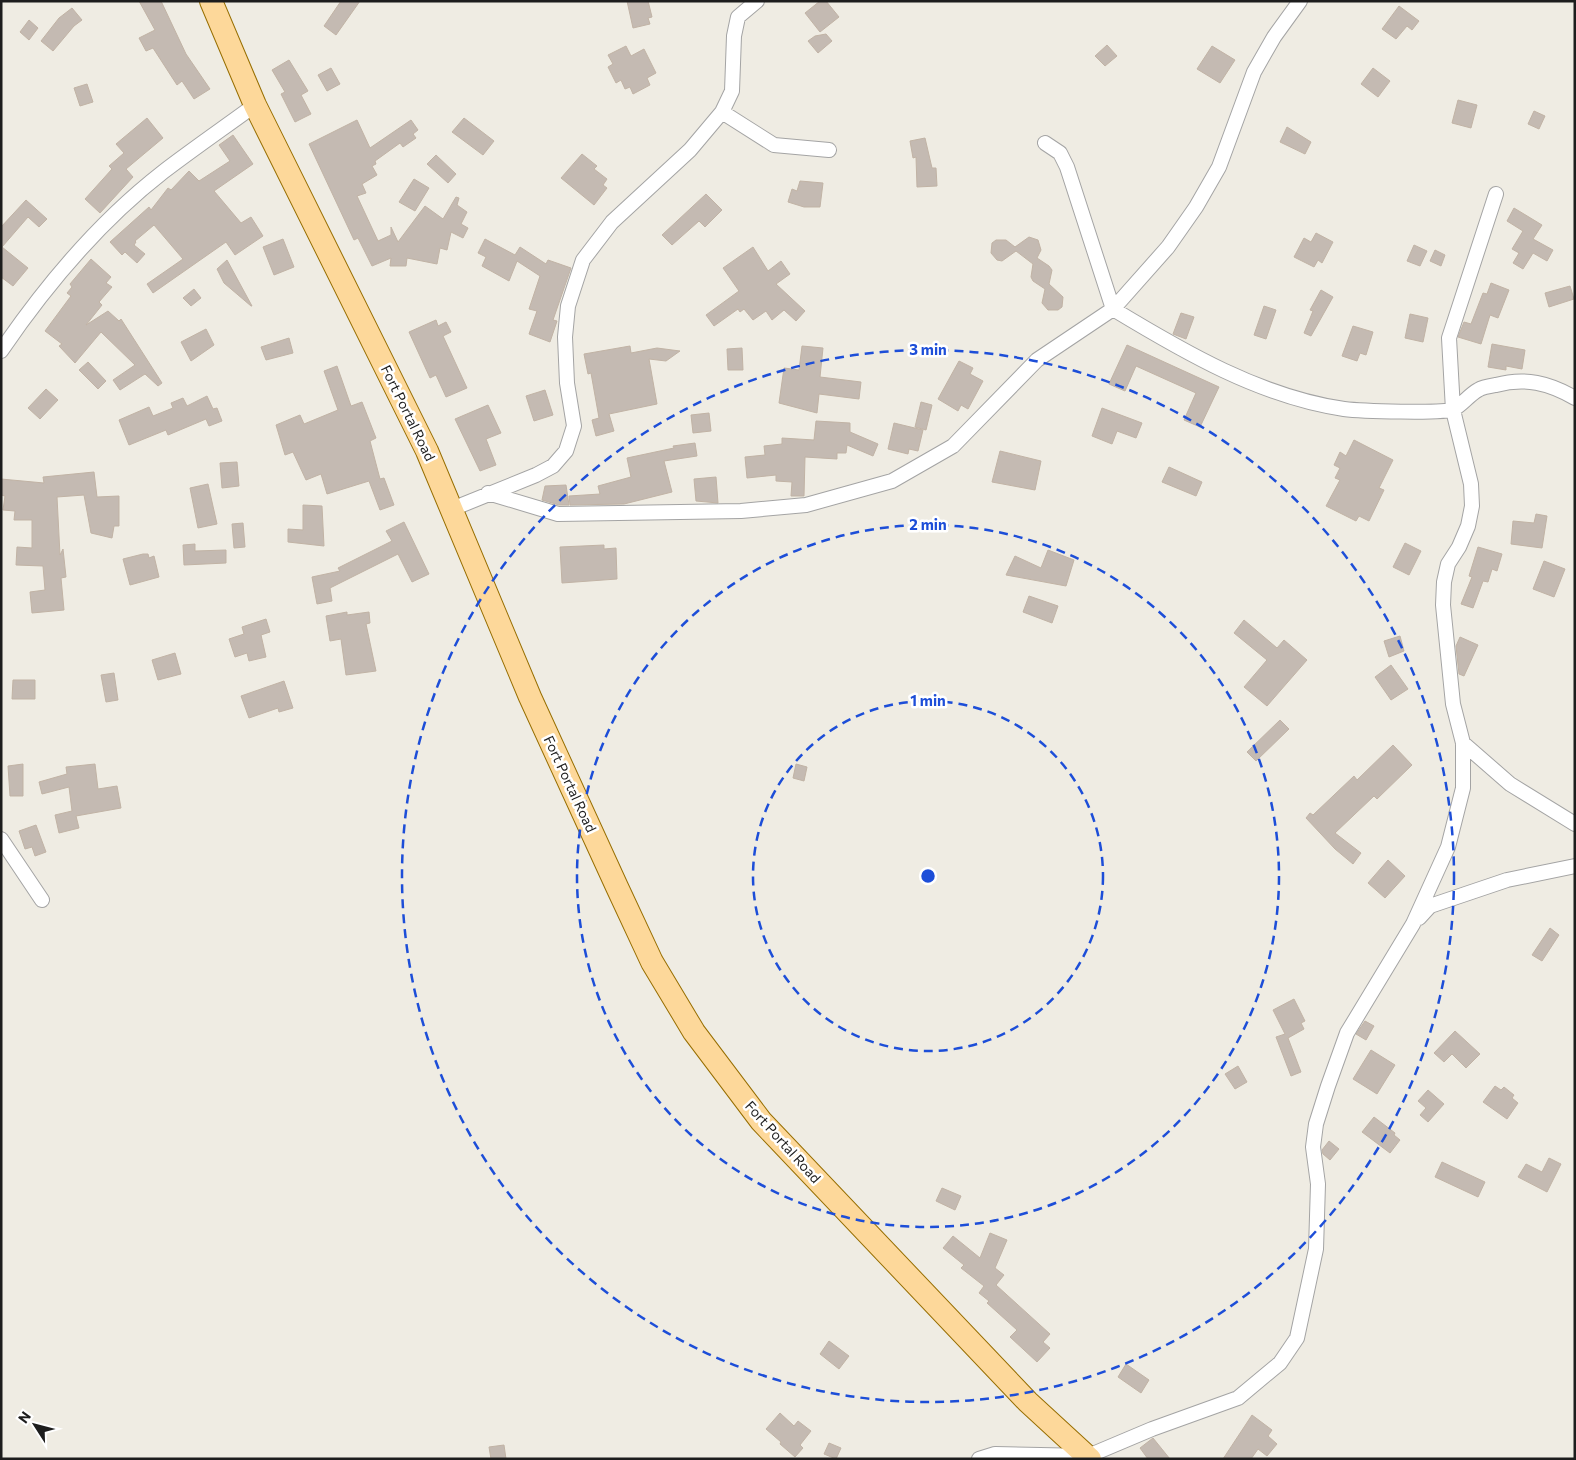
<svg xmlns="http://www.w3.org/2000/svg" width="1576" height="1460" viewBox="0 0 1576 1460" font-family="Commissioner,sans-serif">
	<rect width="100%" height="100%" fill="#efece3"/>
	<path fill="#c4bab2" stroke="#c1b3a5" d="M139,1H161L186,54L210,89L194,99L182,81L177,85L153,48L146,51L139,38L155,30Z
		M341,1H360L336,35L324,26Z
		M627,1H648L652,17L648,18L650,24L633,28Z
		M820,1H826L839,17L820,32L805,13Z
		M1399,6L1419,21L1412,30L1407,26L1396,39L1382,29Z
		M72,8L82,20L74,26L53,51L41,41L59,18Z
		M29,20L38,28L29,40L20,32Z
		M826,34L832,41L818,53L808,41L815,36Z
		M1107,45L1117,56L1105,66L1095,56Z
		M626,46L631,56L644,49L656,73L647,78L650,85L633,94L630,87L625,89L621,80L616,83L608,67L613,64L608,55Z
		M1212,46L1235,60L1220,83L1197,69Z
		M289,60L308,91L301,95L311,114L295,122L281,94L285,92L272,70Z
		M331,68L340,84L327,91L318,75Z
		M1373,68L1390,81L1378,97L1361,84Z
		M87,84L93,102L80,106L74,88Z
		M1458,100L1477,105L1471,128L1452,123Z
		M1534,111L1545,116L1539,129L1528,124Z
		M147,118L163,138L126,169L133,177L100,213L85,199L112,169L109,166L124,153L116,144Z
		M464,118L494,141L483,155L452,132Z
		M357,120L370,148L411,120L418,130L413,134L416,138L403,147L400,143L375,161L376,164L372,166L377,175L362,184L366,193L357,196L378,241L391,235V227L398,242L425,206L443,219L456,197L459,198L457,205L467,212L461,224L468,228L463,238L451,232L447,250L440,248L437,264L407,258L406,266H390L391,258L372,266L358,238L354,240L309,144Z
		M1287,127L1311,142L1305,154L1280,142Z
		M233,135L253,164L214,191L241,223L251,217L263,236L235,255L226,242L153,293L147,284L183,259L154,225L135,241L136,242L134,245L145,254L137,263L125,252L122,255L110,242L149,207L151,210L168,188L171,190L189,171L199,181L230,161L219,145Z
		M925,138L932,168H936L937,186L917,187L916,157L913,158L910,141Z
		M582,154L597,166L594,169L607,179L603,185L607,188L594,205L561,178Z
		M436,155L456,174L448,183L427,164Z
		M414,179L429,188L415,211L399,202Z
		M800,181L823,183L820,207H804L788,202L792,189L797,191Z
		M706,194L722,210L705,227L699,221L672,245L662,235Z
		M26,200L47,219L39,227L28,217L2,247L28,268L13,286L1,277V227Z
		M1514,208L1542,225L1533,239L1553,250L1547,261L1533,253L1523,269L1513,263L1519,253L1512,249L1523,231L1507,221Z
		M1316,233L1333,242L1322,263L1318,260L1314,267L1294,257L1304,238L1311,242Z
		M1029,237L1038,240L1041,250L1037,258L1049,266L1052,270L1049,284L1063,297L1062,307L1058,310H1048L1042,303L1045,289L1033,281L1031,277L1033,264L1016,251L1002,261L997,260L991,253L992,243L996,240H1006L1015,247Z
		M283,239L294,267L274,275L263,247Z
		M485,239L515,255L520,247L546,264L548,260L571,268L553,320L557,321L550,342L529,334L537,311L529,309L540,276L517,261L509,281L482,266L486,257L478,253Z
		M1414,245L1427,251L1420,266L1407,261Z
		M753,247L768,271L781,261L790,274L776,284L805,311L796,321L784,310L772,320L766,311L753,320L744,309L740,312L738,309L714,326L706,315L739,291L723,268Z
		M1435,250L1445,255L1441,266L1430,261Z
		M91,259L111,277L106,283L112,287L99,302L102,305L86,325L108,311L119,321L121,319L162,383L158,386L145,374L120,390L113,380L135,365L101,332L75,363L59,346L62,344L45,331L71,296L67,293L72,287L70,284Z
		M227,260L252,306H251L224,283L217,269Z
		M1491,283L1509,290L1498,318L1490,315L1481,344L1458,337L1464,322L1471,324L1483,293L1487,294Z
		M1570,286L1574,299L1549,307L1545,293Z
		M194,289L201,298L191,306L183,298Z
		M1321,290L1333,297L1311,336L1304,333L1313,311L1310,310Z
		M1264,306L1276,310L1266,339L1254,335Z
		M1181,313L1194,317L1186,339L1173,334Z
		M1410,314L1428,318L1423,342L1405,338Z
		M436,320L438,326L446,322L451,332L443,336L467,388L446,397L436,375L430,378L409,332Z
		M1353,326L1373,332L1366,355L1360,353L1357,361L1342,356Z
		M206,329L214,345L191,361L181,342Z
		M289,338L293,353L266,360L261,347Z
		M1492,344L1525,350L1522,369L1506,366V370L1488,367Z
		M1127,345L1219,387L1200,427L1184,420L1196,393L1136,366L1125,391L1109,384Z
		M630,346L631,353L657,348L680,351L666,361L649,359L657,404L609,414L614,431L596,436L592,420L599,418L591,373L588,374L584,354Z
		M802,346L823,348L820,377L861,382L859,399L819,394L817,413L779,403L784,368L799,370Z
		M742,348L743,370H728L727,349Z
		M959,361L973,368L970,374L983,381L968,409L961,405L958,411L938,399Z
		M88,362L106,381L98,389L79,370Z
		M337,366L351,406L362,402L376,438L370,441L380,479L384,478L394,505L380,510L369,481L327,494L321,474L306,480L293,452L285,455L276,425L300,415L304,424L338,410L324,371Z
		M46,389L58,400L40,419L28,408Z
		M545,390L553,415L534,421L526,396Z
		M207,396L213,409L217,408L222,421L209,426L206,419L168,435L166,430L129,445L119,420L149,407L153,416L173,408L171,403L183,398L187,406Z
		M921,402L932,405L926,430L915,427Z
		M488,405L501,433L486,439L496,465L480,471L455,419Z
		M1102,408L1142,423L1136,438L1117,431L1112,444L1092,436Z
		M709,413L711,431L693,433L691,415Z
		M816,421L850,423V432L878,444L873,456L847,445L846,453H837V459L805,457L804,496H791L792,482L776,481V475L747,478L745,457L765,455L764,446L782,444V438L814,440Z
		M894,423L923,430L918,451L909,449L908,454L888,449Z
		M1354,440L1393,460L1379,488L1384,490L1369,521L1359,516L1356,521L1326,506L1340,480L1335,478L1340,468L1334,465L1340,452L1346,456Z
		M695,443L697,456L664,461L672,492L624,504L570,505L569,496L600,494L598,486L631,477L627,458L674,448L673,446Z
		M1000,451L1041,461L1035,490L992,482Z
		M237,462L239,486L222,488L220,463Z
		M1169,467L1202,482L1196,496L1162,482Z
		M94,472L97,497L119,496V526H114L112,538L91,533L84,495L57,497L60,555L63,549L66,577L61,578L64,610L32,613L30,592L45,590L43,566L16,565L17,547L32,548V520H14L15,511L3,510L5,496L1,495V479L44,483L43,477Z
		M716,477L718,503L696,501L694,479Z
		M208,484L217,524L198,528L190,488Z
		M566,485L569,505H559L542,500L545,486Z
		M303,505L322,506L324,546L288,542V529L303,530Z
		M1536,514L1547,516L1542,548L1511,544L1513,521L1534,523Z
		M404,522L429,574L412,582L398,554L330,588L332,601L317,604L312,577L340,571L338,568L392,541L386,531Z
		M243,523L245,547L234,548L232,524Z
		M1405,543L1421,551L1409,575L1393,567Z
		M195,544V551L226,550V563L184,565L183,545Z
		M604,545V549L616,548L617,579L562,583L560,547Z
		M1478,547L1502,554L1497,571L1492,569L1488,582L1483,581L1473,608L1461,604L1472,577L1469,576Z
		M1048,550L1074,560L1066,586L1006,575L1015,556L1041,568Z
		M143,554H148L149,558L154,556L159,577L130,585L123,559Z
		M1544,561L1565,569L1554,597L1533,589Z
		M1029,596L1058,606L1052,623L1023,612Z
		M347,612V615L369,612L370,623L366,624L376,671L346,675L341,639L330,641L326,616Z
		M266,619L270,632L261,635L266,657L249,661L247,653L235,657L229,639L244,634L242,627Z
		M1244,620L1277,648L1284,640L1307,660L1267,706L1244,687L1267,660L1234,633Z
		M1400,636L1404,651L1389,657L1384,641Z
		M1460,637L1478,645L1464,676L1459,674L1456,646Z
		M175,653L181,674L158,680L152,660Z
		M1391,665L1408,689L1391,700L1375,677Z
		M114,673L118,700L106,702L101,675Z
		M13,680H35V699H12Z
		M284,681L293,708L279,712L278,708L249,718L241,696Z
		M1280,720L1289,729L1256,761L1247,752Z
		M1393,745L1412,765L1377,799L1374,796L1335,833L1361,853L1353,864L1335,849L1306,818L1310,813L1313,815L1354,776L1357,780Z
		M23,764V796H10L8,766Z
		M95,764L98,789L117,786L121,808L76,816L79,828L59,833L55,815L72,811L69,787L42,794L39,782L67,774L66,767Z
		M796,764L807,767L804,781L793,778Z
		M36,825L46,852L35,856L32,847L25,849L19,831Z
		M1388,860L1405,876L1385,898L1368,883Z
		M1550,928L1559,935L1542,961L1532,955Z
		M1294,999L1305,1021L1301,1023L1304,1029L1288,1038L1301,1072L1291,1076L1276,1037L1285,1034L1273,1010Z
		M1365,1021L1374,1026L1366,1040L1356,1034Z
		M1455,1031L1480,1054L1466,1068L1452,1054L1444,1062L1434,1053Z
		M1371,1050L1395,1065L1377,1094L1353,1079Z
		M1238,1066L1247,1082L1235,1089L1225,1074Z
		M1495,1086L1501,1090L1504,1087L1514,1095L1512,1098L1518,1103L1507,1119L1483,1102Z
		M1428,1090L1444,1104L1428,1122L1420,1115L1426,1108L1418,1101Z
		M1374,1117L1395,1133L1394,1135L1400,1140L1390,1153L1362,1132Z
		M1329,1141L1339,1149L1330,1160L1323,1154L1322,1150Z
		M1549,1158L1561,1164L1547,1192L1518,1177L1526,1164L1542,1172Z
		M1442,1162L1485,1182L1478,1197L1435,1177Z
		M942,1188L961,1196L955,1210L936,1201Z
		M990,1233L1007,1240L995,1268L1004,1275L996,1285L1050,1334L1043,1342L1050,1348L1037,1362L1010,1337L1017,1330L987,1303L989,1301L979,1293L984,1286L961,1268L964,1265L943,1248L953,1236L980,1258Z
		M829,1341L849,1356L839,1369L820,1354Z
		M1126,1364L1149,1380L1141,1393L1118,1377Z
		M780,1413L794,1426L798,1421L811,1431L800,1445L803,1448L795,1457L780,1444L781,1442L766,1429Z
		M1252,1415L1272,1430L1268,1436L1277,1444L1267,1456L1258,1449L1251,1459H1223Z
		M1153,1438L1170,1459H1148L1140,1448Z
		M829,1443L841,1448L836,1459L824,1454Z
		M504,1445L506,1459H491L489,1447Z"/>
	<g fill="none" stroke-linecap="round" stroke-linejoin="round">
		<defs>
			<path id="minor" d="M722,112L774,145L829,150
				M1045,143L1060,153L1067,167L1113,309C1184,352 1261,397 1344,409C1359,411 1444,414 1454,409C1463,404 1469,395 1478,390C1483,387 1490,386 1496,385C1525,377 1549,383 1575,398
				M1,351C46,285 100,221 163,172C193,149 225,127 255,105
				M488,493L558,514L741,511L806,505L892,481L953,446L1037,360L1113,309L1168,247L1196,207L1219,167L1254,72L1274,37L1300,1
				M452,509L536,475L553,466L566,451L574,426L567,383L565,337L568,306L583,260L612,222L690,150L722,112L732,91L734,36L738,17L757,1
				M1463,743L1510,784L1575,824
				M1,839L42,900
				M1419,918L1430,906L1507,880L1575,866
				M979,1459L995,1454L1088,1456L1152,1429L1238,1398L1280,1363L1297,1338L1316,1249L1318,1184L1313,1147L1316,1124L1328,1086L1347,1033L1413,924L1448,847L1463,788V743L1453,704L1443,605L1444,582L1448,564L1459,547L1468,526L1472,506L1471,484L1453,410L1449,338L1496,194"/>
			<path id="primary" d="M211,1L255,105L427,451L530,697L617,887L652,962L694,1032L761,1121L1028,1402L1090,1459"/>
		</defs>
		<use href="#minor" stroke="#a4a4a4" stroke-width="16"/>
		<use href="#primary" stroke="#976e00" stroke-width="24"/>
		<use href="#minor" stroke="#fff" stroke-width="14"/>
		<use href="#primary" stroke="#fdd89a" stroke-width="22"/>
	</g>
	<g fill="none" stroke="#1d4ed8" stroke-width="2.5" stroke-dasharray="9 6">
		<circle cx="928" cy="876" r="175"/>
		<circle cx="928" cy="876" r="351"/>
		<circle cx="928" cy="876" r="526"/>
	</g>
	<g text-anchor="middle" stroke-width="5" stroke-linejoin="round" paint-order="stroke">
		<g font-size="14" fill="#1d1d1d" stroke="#fff">
			<text transform="translate(408 413) rotate(64)" y="5">Fort Portal Road</text>
			<text transform="translate(570 784) rotate(65)" y="5">Fort Portal Road</text>
			<text transform="translate(783 1142) rotate(48)" y="5">Fort Portal Road</text>
		</g>
	</g>
	<circle cx="928" cy="876" r="8" fill="#1d4ed8" stroke="#fff" stroke-width="2.5"/>
	<g font-size="15" text-anchor="middle" font-weight="bold" fill="#1d4ed8" stroke="#fff" stroke-width="5" stroke-linejoin="round" paint-order="stroke">
		<text x="928" y="355">3 min</text>
		<text x="928" y="530">2 min</text>
		<text x="928" y="706">1 min</text>
	</g>
	<rect width="1576" height="1460" fill="none" stroke="#1d1d1d" stroke-width="5"/>
	<g transform="translate(35 1425) rotate(306)" stroke="#ffffff" stroke-width="4" paint-order="stroke">
	<path d="M0-4L9 19L0 12L-9 19Z" fill="#1d1d1d"/>
	<text y="-8" font-size="14" font-weight="bold" text-anchor="middle" fill="#1d1d1d">N</text>
	</g>
</svg>
